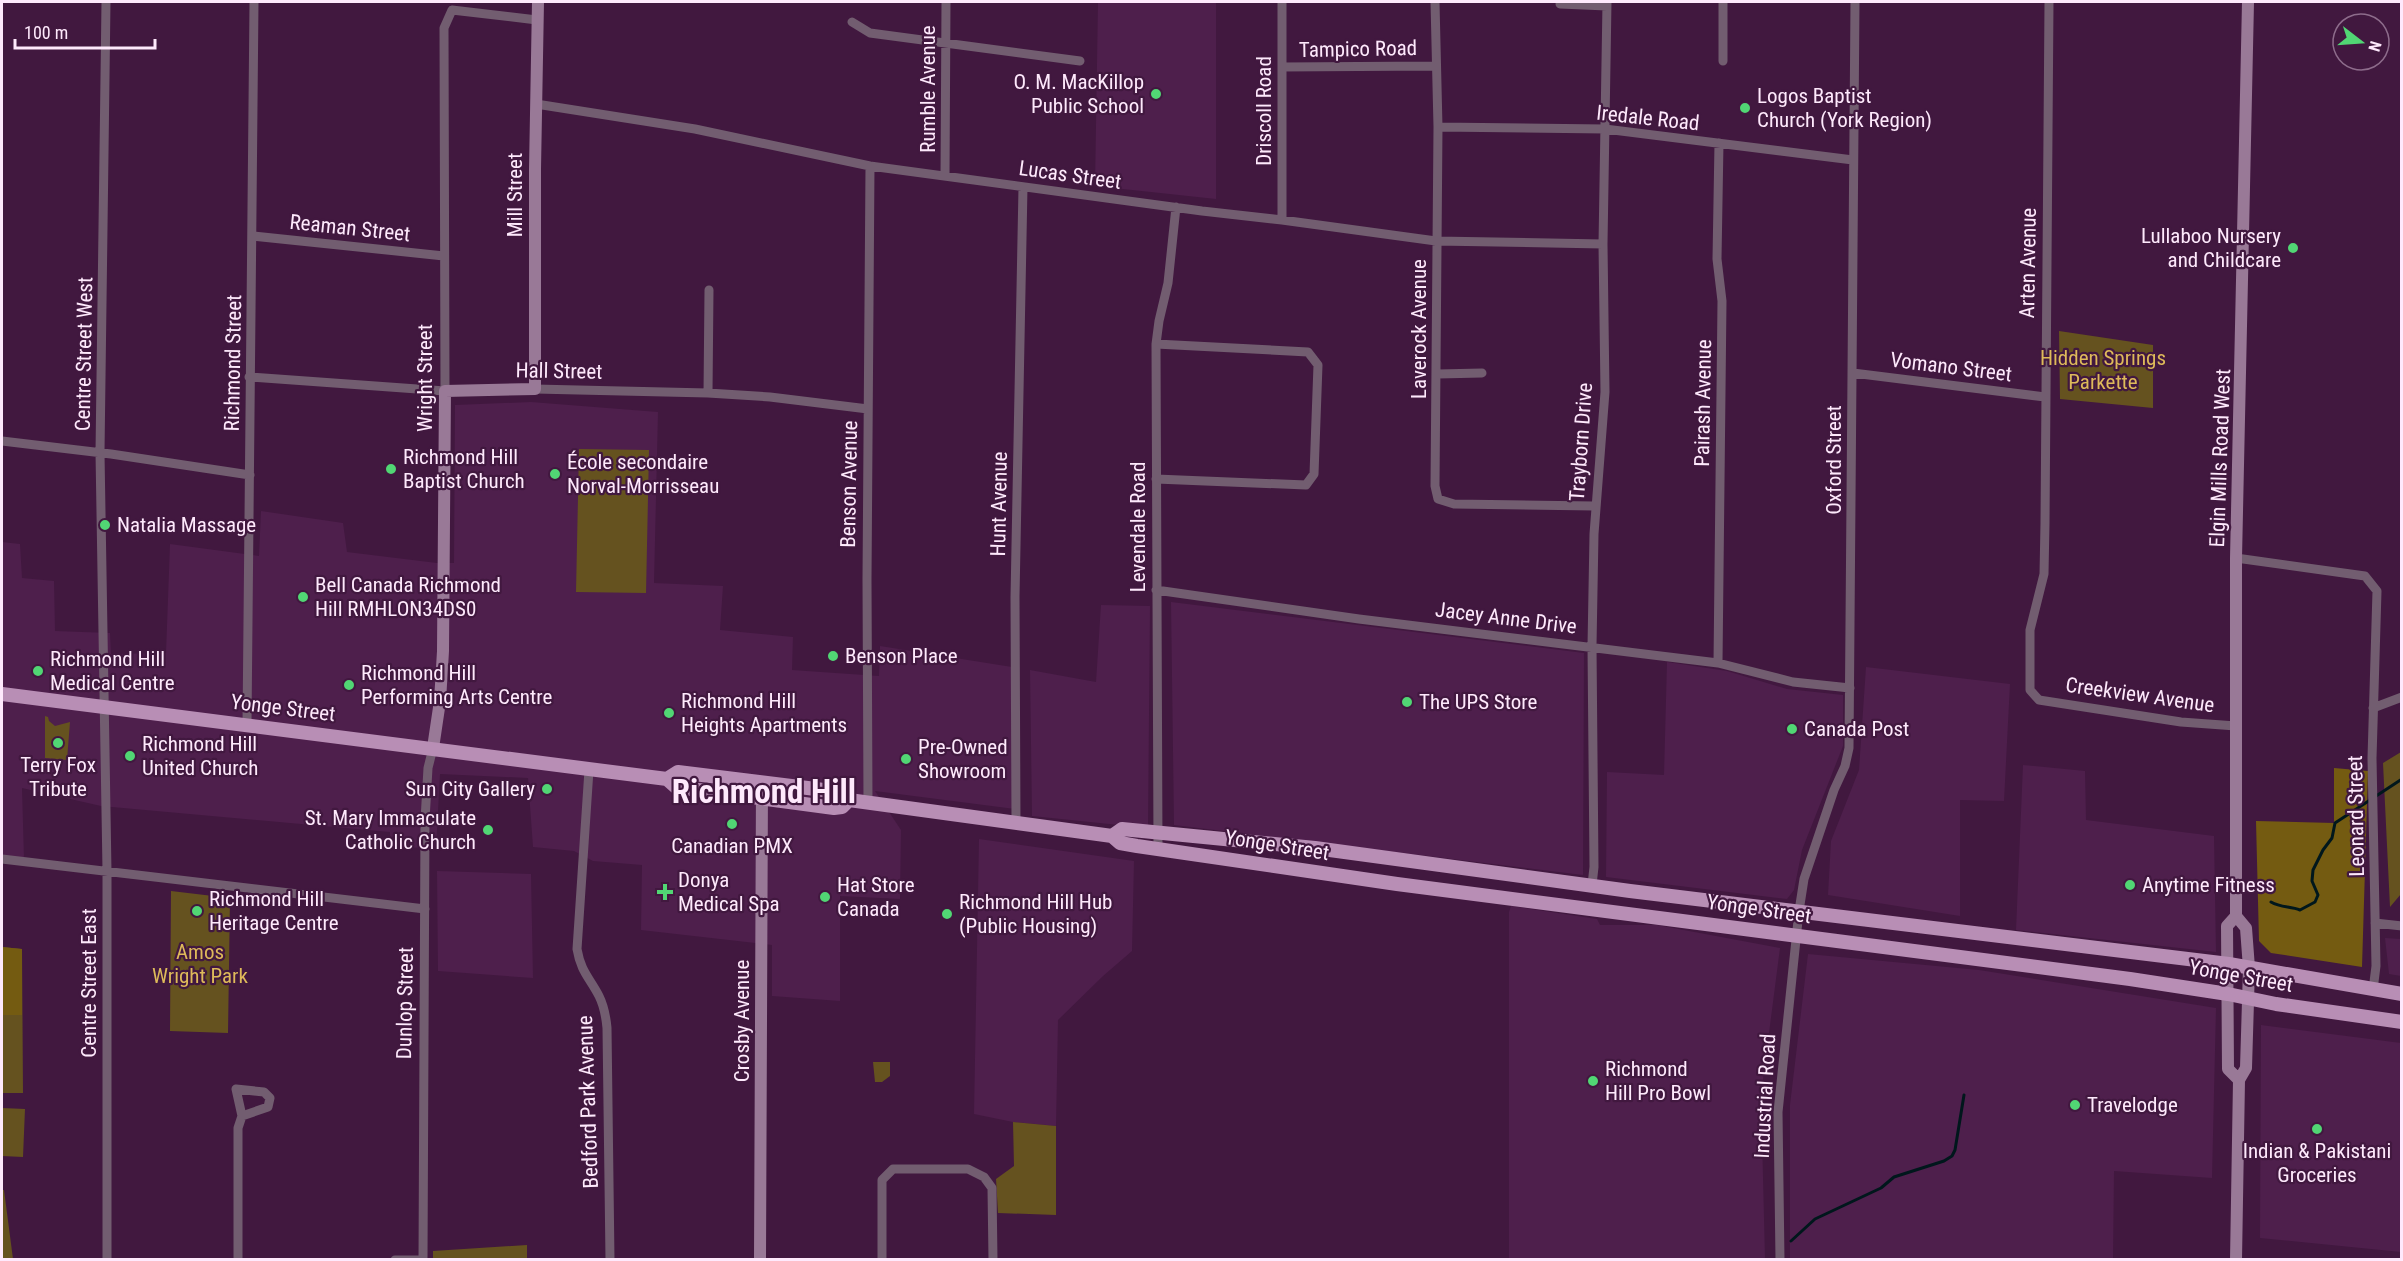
<svg xmlns="http://www.w3.org/2000/svg" width="2403" height="1261" viewBox="0 0 2403 1261" font-family="'Roboto Condensed',sans-serif">
	<rect width="100%" height="100%" fill="#41183f"/>
	<path fill="#4e1f4c" d="M1098,2H1216V199L1095,186Z
		M531,402L658,412L654,583L723,586L720,630L793,637L792,670L879,676L880,646L1012,667L1015,809L875,791L901,830L900,899L840,896V1001L772,996V945L641,930L642,865L593,861L574,851L533,847L528,778L440,774L436,848L390,847V832L101,806L22,788L24,859L2,857V542L20,544L22,578L54,581L55,631L110,633L111,654L166,653L170,544L259,556L261,511L343,523L347,552L437,563H454L455,405Z
		M1171,602L1584,653L1583,875L1174,825Z
		M1101,605L1150,606L1148,828L1032,816L1030,670L1096,682Z
		M1667,662L1727,671L1787,689L1843,695V746L1802,850L1794,890L1787,899L1606,877L1607,772L1664,775Z
		M1866,667L2010,684L2004,801L1960,800V916L1828,895L1831,841L1859,770Z
		M2023,765L2085,771L2086,820L2214,836L2216,952L2016,930Z
		M979,839L1134,861L1132,951L1103,976L1058,1020L1056,1126L1013,1122L974,1114Z
		M437,871L531,874L533,978L438,971Z
		M1511,906L1597,919L1600,925H1657L1780,948L1761,1095L1765,1259H1509V912Z
		M2385,938L2401,939V976L2389,974Z
		M1808,954L1979,970L2216,1008L2212,1178L2114,1171L2113,1259H1790V1105Z
		M2261,1025L2401,1043V1252L2260,1238Z"/>
	<path fill="#65521f" d="M2059,331L2153,345V408L2060,399Z
		M579,449L649,450L646,593L576,592Z
		M45,716L48,717L49,721L55,726L70,722L67,760L45,758Z
		M2401,752V894L2390,907L2383,763Z
		M171,891L230,898L228,1033L170,1031Z
		M2,947L22,949L23,1093H2Z
		M873,1062H890V1076L882,1082H875Z
		M2,1108L25,1109L23,1157L2,1156Z
		M1013,1122L1056,1126V1215L998,1213L996,1179L1014,1166Z
		M2,1190H4L13,1259H2Z
		M527,1245V1258L604,1259H433V1251Z"/>
	<path fill="#745b11" d="M2334,768L2368,771L2362,967L2271,953L2259,941L2256,821L2334,823Z
		M2,947L22,949V1015H2Z"/>
	<g fill="none" stroke-linecap="round" stroke-linejoin="round">
		<path stroke="#00171c" stroke-width="3" d="M2271,902C2281,908 2290,906 2300,910L2315,902L2318,895L2312,881L2313,870L2323,850L2332,838L2335,823L2402,779
			M1791,1241L1815,1219L1881,1188L1894,1177L1944,1161L1952,1156L1955,1150L1964,1095"/>
		<path stroke="#725d70" stroke-width="9" d="M106,2L100,453L107,871V1260
			M1435,2L1438,127L1435,486L1438,499L1454,504L1594,506
			M2049,2L2045,523L2044,574L2030,630V690L2039,700L2181,722L2236,726
			M1560,4L1607,6
			M852,22L870,33L1080,61
			M1723,61V2
			M1282,67L1435,66
			M536,104L695,129L870,166L1202,211L1282,220L1436,241L1603,244
			M1438,127L1605,129L1853,160
			M945,176L946,2
			M1282,220V2
			M253,236L444,256
			M1853,373L2045,397
			M1438,374L1482,373
			M249,377L445,391L444,28L452,10L537,20
			M535,389L708,393L770,397L868,409
			M708,393L709,290
			M2,441L111,454L250,475
			M1156,479L1306,485L1314,474L1318,365L1308,352L1156,344
			M2236,558L2365,576L2377,591L2372,758L2376,966L2373,990
			M1156,590L1359,619L1718,663L1793,682L1850,688
			M1718,663L1722,301L1717,259L1719,143
			M2373,708L2402,697
			M247,724L254,2
			M589,770L577,949C581,972 589,977 599,996C604,1006 606,1017 607,1028L610,1260
			M868,802L867,580L870,166
			M1016,821L1015,597L1023,187
			M1158,848L1156,344L1159,321L1168,283L1176,207
			M2,859L425,909
			M1592,885L1594,867L1592,646L1594,534L1605,392L1603,244L1607,2
			M2375,923L2402,926
			M238,1260V1128L242,1116L236,1089L264,1092L270,1098L268,1107L242,1116
			M395,1260H419
			M423,1260L425,820L428,768L433,748
			M882,1260V1180L893,1169H968L984,1177L992,1188L993,1260
			M1780,1260L1778,1112L1799,911L1804,879L1834,790L1845,766L1849,748L1855,2"/>
		<path stroke="#997997" stroke-width="12" d="M433,748L440,701L443,651L445,391L535,389V169L538,2
			M2236,916L2227,926L2228,1069L2239,1080
			M760,1260L762,782
			M2236,1260L2239,1080L2246,1068L2249,968L2246,928L2236,916V558L2248,2"/>
		<path stroke="#b88eb5" stroke-width="14" d="M2,694L667,779L676,787L834,808L842,807L849,800
			M667,779L678,772L840,792L849,800L1112,836L1120,843L1137,846L1397,884L2130,979L2228,994L2276,1004L2402,1022
			M1112,836L1122,829L1315,848L1630,891L2229,964L2402,994"/>
	</g>
	<g fill="#51d674" stroke="#41183f" stroke-width="2">
		<circle cx="1156" cy="94" r="6"/>
		<circle cx="1745" cy="108" r="6"/>
		<circle cx="2293" cy="248" r="6"/>
		<circle cx="391" cy="469" r="6"/>
		<circle cx="555" cy="474" r="6"/>
		<circle cx="105" cy="525" r="6"/>
		<circle cx="303" cy="597" r="6"/>
		<circle cx="833" cy="656" r="6"/>
		<circle cx="38" cy="671" r="6"/>
		<circle cx="349" cy="685" r="6"/>
		<circle cx="1407" cy="702" r="6"/>
		<circle cx="669" cy="713" r="6"/>
		<circle cx="1792" cy="729" r="6"/>
		<circle cx="58" cy="743" r="6"/>
		<circle cx="130" cy="756" r="6"/>
		<circle cx="906" cy="759" r="6"/>
		<circle cx="547" cy="789" r="6"/>
		<circle cx="732" cy="824" r="6"/>
		<circle cx="488" cy="830" r="6"/>
		<circle cx="2130" cy="885" r="6"/>
		<path d="M662 883h6v6h6v6h-6v6h-6v-6h-6v-6h6z"/>
		<circle cx="825" cy="897" r="6"/>
		<circle cx="197" cy="911" r="6"/>
		<circle cx="947" cy="914" r="6"/>
		<circle cx="1593" cy="1081" r="6"/>
		<circle cx="2075" cy="1105" r="6"/>
		<circle cx="2317" cy="1129" r="6"/>
	</g>
	<g text-anchor="middle" stroke-width="4.5" stroke-linejoin="round" paint-order="stroke">
		<g font-size="21" fill="#fee9fc" stroke="#41183f">
			<text transform="translate(1358 49) rotate(-1)" y="7">Tampico Road</text>
			<text transform="translate(928 89) rotate(-90)" y="7">Rumble Avenue</text>
			<text transform="translate(1264 111) rotate(-90)" y="7">Driscoll Road</text>
			<text transform="translate(1648 118) rotate(6)" y="7">Iredale Road</text>
			<text transform="translate(1070 175) rotate(8)" y="7">Lucas Street</text>
			<text transform="translate(515 195) rotate(-90)" y="7">Mill Street</text>
			<text transform="translate(350 228) rotate(6)" y="7">Reaman Street</text>
			<text transform="translate(2028 263) rotate(-89)" y="7">Arten Avenue</text>
			<text transform="translate(1419 329) rotate(-90)" y="7">Laverock Avenue</text>
			<text transform="translate(84 354) rotate(-89)" y="7">Centre Street West</text>
			<text transform="translate(233 363) rotate(-89)" y="7">Richmond Street</text>
			<text transform="translate(1951 367) rotate(7)" y="7">Vomano Street</text>
			<text transform="translate(559 371) rotate(1)" y="7">Hall Street</text>
			<text transform="translate(425 378) rotate(-90)" y="7">Wright Street</text>
			<text transform="translate(1703 403) rotate(-89)" y="7">Pairash Avenue</text>
			<text transform="translate(1581 442) rotate(-86)" y="7">Trayborn Drive</text>
			<text transform="translate(2220 458) rotate(-88)" y="7">Elgin Mills Road West</text>
			<text transform="translate(1834 460) rotate(-90)" y="7">Oxford Street</text>
			<text transform="translate(849 484) rotate(-89)" y="7">Benson Avenue</text>
			<text transform="translate(999 504) rotate(-89)" y="7">Hunt Avenue</text>
			<text transform="translate(1138 527) rotate(-90)" y="7">Levendale Road</text>
			<text transform="translate(1506 618) rotate(7)" y="7">Jacey Anne Drive</text>
			<text transform="translate(2140 695) rotate(8)" y="7">Creekview Avenue</text>
			<text transform="translate(283 708) rotate(7)" y="7">Yonge Street</text>
			<text transform="translate(2356 816) rotate(-91)" y="7">Leonard Street</text>
			<text transform="translate(1277 845) rotate(9)" y="7">Yonge Street</text>
			<text transform="translate(1759 909) rotate(8)" y="7">Yonge Street</text>
			<text transform="translate(2241 976) rotate(10)" y="7">Yonge Street</text>
			<text transform="translate(89 983) rotate(-90)" y="7">Centre Street East</text>
			<text transform="translate(405 1003) rotate(-89)" y="7">Dunlop Street</text>
			<text transform="translate(742 1021) rotate(-90)" y="7">Crosby Avenue</text>
			<text transform="translate(1765 1096) rotate(-87)" y="7">Industrial Road</text>
			<text transform="translate(588 1102) rotate(-92)" y="7">Bedford Park Avenue</text>
		</g>
		<g font-size="21" fill="#fee9fc" stroke="#41183f" text-anchor="start">
			<text x="1144" y="89" text-anchor="end">O. M. MacKillop<tspan x="1144" dy="24">Public School</tspan></text>
			<text x="1757" y="103">Logos Baptist<tspan x="1757" dy="24">Church (York Region)</tspan></text>
			<text x="2281" y="243" text-anchor="end">Lullaboo Nursery<tspan x="2281" dy="24">and Childcare</tspan></text>
			<text x="403" y="464">Richmond Hill<tspan x="403" dy="24">Baptist Church</tspan></text>
			<text x="567" y="469">École secondaire<tspan x="567" dy="24">Norval-Morrisseau</tspan></text>
			<text x="117" y="532">Natalia Massage</text>
			<text x="315" y="592">Bell Canada Richmond<tspan x="315" dy="24">Hill RMHLON34DS0</tspan></text>
			<text x="845" y="663">Benson Place</text>
			<text x="50" y="666">Richmond Hill<tspan x="50" dy="24">Medical Centre</tspan></text>
			<text x="361" y="680">Richmond Hill<tspan x="361" dy="24">Performing Arts Centre</tspan></text>
			<text x="681" y="708">Richmond Hill<tspan x="681" dy="24">Heights Apartments</tspan></text>
			<text x="1419" y="709">The UPS Store</text>
			<text x="1804" y="736">Canada Post</text>
			<text x="142" y="751">Richmond Hill<tspan x="142" dy="24">United Church</tspan></text>
			<text x="918" y="754">Pre-Owned<tspan x="918" dy="24">Showroom</tspan></text>
			<text x="58" y="772" text-anchor="middle">Terry Fox<tspan x="58" dy="24">Tribute</tspan></text>
			<text x="535" y="796" text-anchor="end">Sun City Gallery</text>
			<text x="476" y="825" text-anchor="end">St. Mary Immaculate<tspan x="476" dy="24">Catholic Church</tspan></text>
			<text x="732" y="853" text-anchor="middle">Canadian PMX</text>
			<text x="678" y="887">Donya<tspan x="678" dy="24">Medical Spa</tspan></text>
			<text x="837" y="892">Hat Store<tspan x="837" dy="24">Canada</tspan></text>
			<text x="2142" y="892">Anytime Fitness</text>
			<text x="209" y="906">Richmond Hill<tspan x="209" dy="24">Heritage Centre</tspan></text>
			<text x="959" y="909">Richmond Hill Hub<tspan x="959" dy="24">(Public Housing)</tspan></text>
			<text x="1605" y="1076">Richmond<tspan x="1605" dy="24">Hill Pro Bowl</tspan></text>
			<text x="2087" y="1112">Travelodge</text>
			<text x="2317" y="1158" text-anchor="middle">Indian &amp; Pakistani<tspan x="2317" dy="24">Groceries</tspan></text>
		</g>
		<g font-size="21" fill="#deba5a" stroke="#41183f">
			<text x="2103" y="365">Hidden Springs<tspan x="2103" dy="24">Parkette</tspan></text>
			<text x="200" y="959">Amos<tspan x="200" dy="24">Wright Park</tspan></text>
		</g>
		<g font-size="33" font-weight="bold" fill="#fee9fc" stroke="#41183f">
			<text x="764" y="803">Richmond Hill</text>
		</g>
	</g>
	<rect width="2403" height="1261" fill="none" stroke="#fee9fc" stroke-width="6"/>
	<g transform="translate(2361 42) rotate(107)"><circle r="28" fill="#41183f" stroke="#8d6c8b" stroke-width="1.5"/>
	<path d="M0-4.5L10 22L0 15L-10 22Z" fill="#51d674"/>
	<text y="-9" font-size="16" font-weight="bold" text-anchor="middle" fill="#fee9fc">N</text>
	</g>
	<path d="M15 39v9h140v-9" fill="none" stroke="#fee9fc" stroke-width="3"/>
	<text x="24" y="39" font-size="18" fill="#fee9fc" stroke="#41183f" stroke-width="4.5" paint-order="stroke">100 m</text>
</svg>
